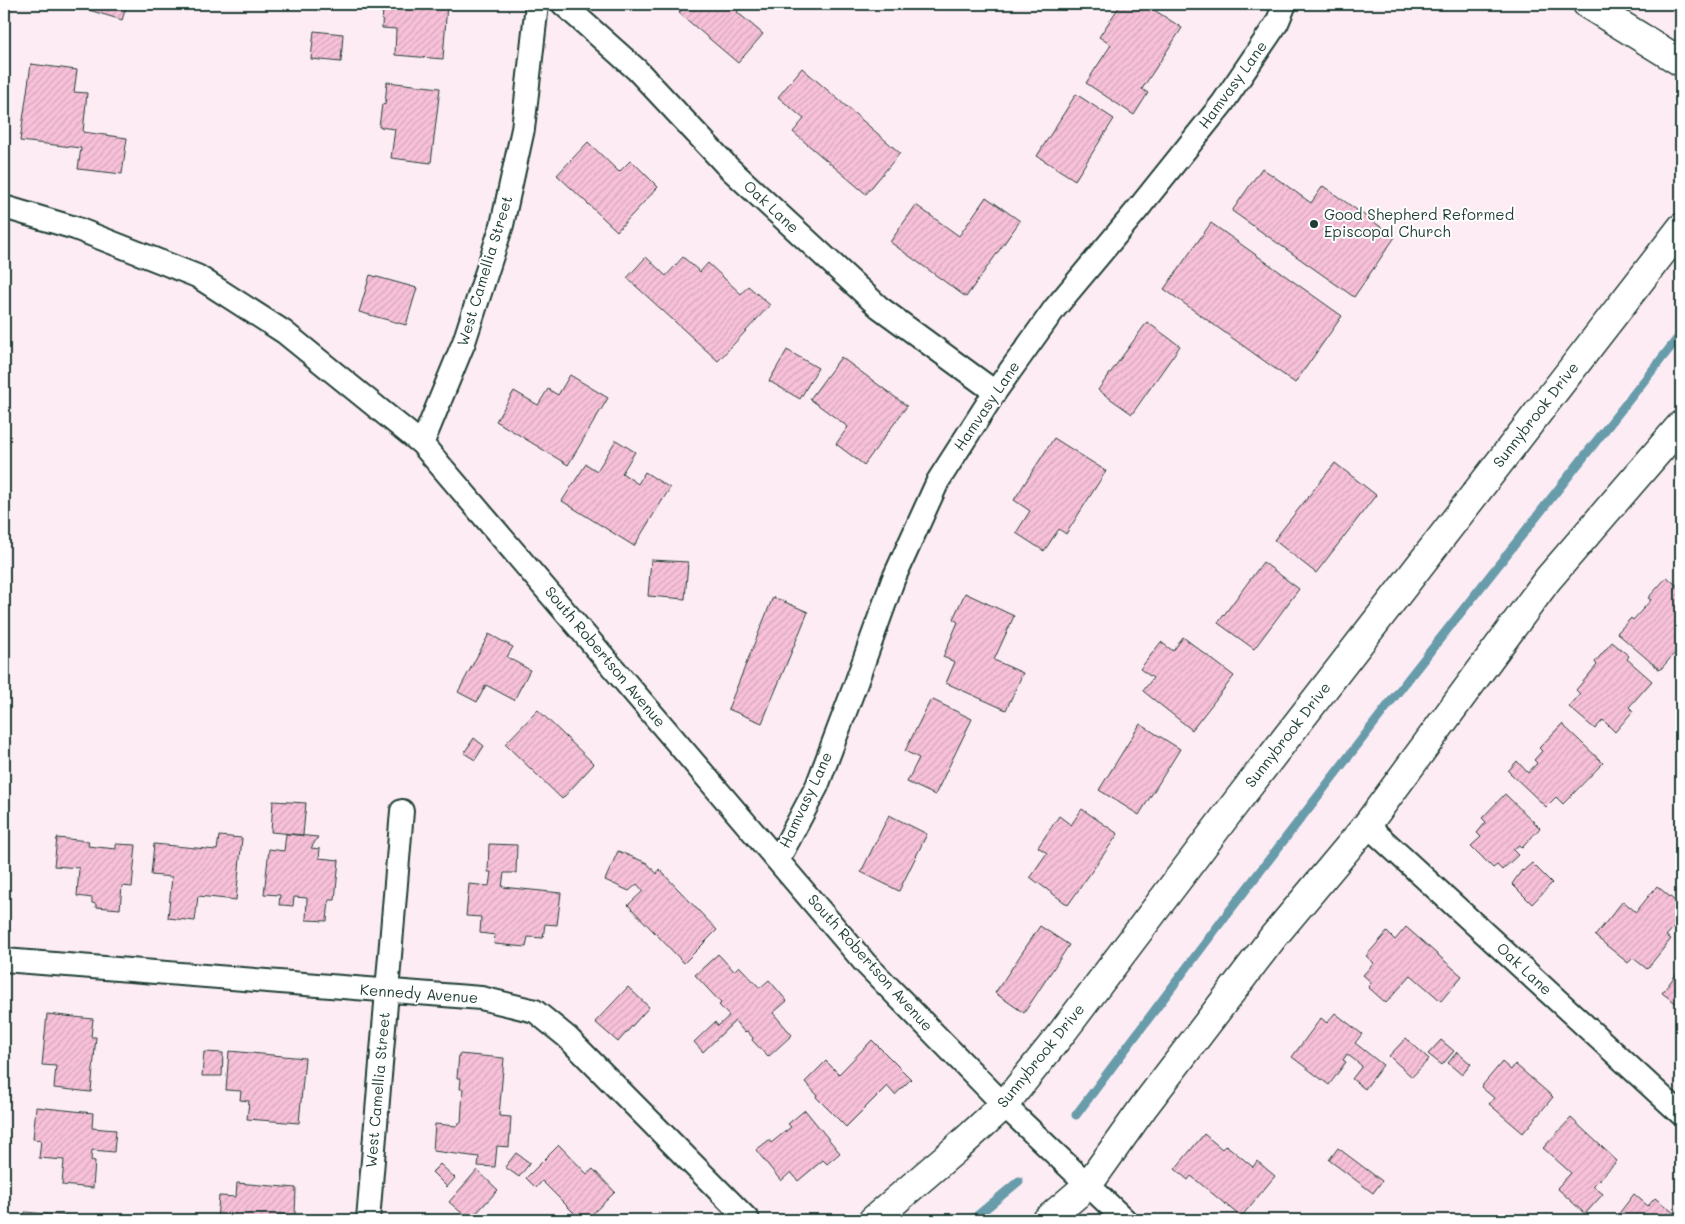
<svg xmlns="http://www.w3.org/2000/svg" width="1685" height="1224" viewBox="0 0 1685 1224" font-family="Mali,sans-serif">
	<defs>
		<pattern id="building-hatch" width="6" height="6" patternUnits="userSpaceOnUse" patternTransform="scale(1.25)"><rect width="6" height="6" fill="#f8c1d9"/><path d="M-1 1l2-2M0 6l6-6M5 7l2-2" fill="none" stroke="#d4a7bb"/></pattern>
	</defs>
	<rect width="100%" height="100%" fill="#fdecf4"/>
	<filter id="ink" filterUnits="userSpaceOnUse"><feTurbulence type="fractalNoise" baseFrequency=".02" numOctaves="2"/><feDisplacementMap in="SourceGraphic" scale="10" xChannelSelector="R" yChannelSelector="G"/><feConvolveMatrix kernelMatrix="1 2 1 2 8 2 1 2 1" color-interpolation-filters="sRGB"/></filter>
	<g filter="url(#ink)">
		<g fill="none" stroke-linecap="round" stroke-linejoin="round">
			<path stroke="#689cab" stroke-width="9" d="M1076,1115L1224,918L1409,678L1681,334
				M972,1220L1019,1181"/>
		</g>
		<path fill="url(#building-hatch)" stroke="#1f3d34" d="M69,4H127L122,20Z
			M383,4H447L443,59L395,55L396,29L382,28Z
			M687,4H745L737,12L763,34L738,63L679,13Z
			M1121,4H1145L1182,28L1142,89L1148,93L1134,115L1086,83L1111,45L1099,37Z
			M314,31L343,34L341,62L311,59Z
			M31,64L77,70L74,92L87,93L83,132L127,138L122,174L78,169L81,148L20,141Z
			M802,68L900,153L866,194L793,132L804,119L778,97Z
			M387,82L440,88L431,163L391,158L395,129L379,127L382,104L385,105Z
			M1076,94L1114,119L1075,180L1037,156Z
			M588,142L619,172L631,160L658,187L617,231L557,175Z
			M1262,168L1311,203L1323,186L1395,237L1354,297L1232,211Z
			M986,197L1020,221L966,297L890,242L916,205L959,236Z
			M1211,223L1342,316L1295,383L1164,289Z
			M646,257L666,276L683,257L700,272L708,263L741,294L748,286L770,305L718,361L627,278Z
			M370,275L417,288L406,325L359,312Z
			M1147,322L1180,346L1132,414L1098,390Z
			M787,350L818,368L800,399L769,381Z
			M841,357L907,406L864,465L836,444L848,427L810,399Z
			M570,375L608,398L568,465L496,421L514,391L538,405L548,389L558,395Z
			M1054,438L1106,471L1066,534L1059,529L1044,551L1016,533L1030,511L1014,500Z
			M616,440L635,452L622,473L638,484L645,472L670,488L634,546L562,501L586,464L597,471Z
			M1335,463L1376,495L1316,573L1274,540Z
			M651,560L688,562L685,599L648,596Z
			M1263,562L1299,589L1254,649L1218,623Z
			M1667,577L1681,589V646L1660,670L1617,633L1631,618L1633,620L1651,600L1648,598Z
			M965,593L1014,616L994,660L1023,673L1006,710L946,683L955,662L943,657L958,622L953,619Z
			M773,597L808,612L762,723L728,709Z
			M489,634L513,647L507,657L530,670L514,700L486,685L477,702L458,692Z
			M1183,637L1234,676L1192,730L1143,691L1153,678L1140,669L1161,642L1173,651Z
			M1612,642L1629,656L1627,659L1652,681L1629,707L1633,711L1615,732L1603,720L1595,729L1569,707L1580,694L1576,690L1597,665L1595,662Z
			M931,699L972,719L935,795L907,782L919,758L905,751Z
			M538,710L594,764L562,799L505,744Z
			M1140,724L1180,749L1139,815L1099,790Z
			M1562,724L1603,763L1563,804L1556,797L1546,807L1508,771L1517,761L1528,773L1537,763L1534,760L1542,751L1539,748Z
			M474,738L484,746L475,760L464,753Z
			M1505,794L1540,828L1522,848L1519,845L1513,850L1518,855L1502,870L1497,865L1493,868L1471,846L1481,837L1477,833L1486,822L1482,818Z
			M273,801L306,803L303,835L271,832Z
			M1082,809L1118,834L1068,905L1030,877L1047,853L1038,847L1059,816L1071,825Z
			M889,815L927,834L899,891L861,872Z
			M286,834L318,837L311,848L320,849L319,858L339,860L335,900H329L327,921L306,920L307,898L294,897L293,906L283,905H279L280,895L264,894L269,849L284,851Z
			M219,836L242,838L236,900L198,896L195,921L168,918L172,877L151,875L154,844L217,850Z
			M57,838L89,841L88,846L116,849V844L136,845L132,887L122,886L120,909L96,907V904L92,903V898L77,896L79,868L54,866Z
			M489,844L517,845L516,873H504L502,887L561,893L557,925L545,924L543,938L528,937L526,947L494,944L495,935L480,933L481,917L466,916L469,884L489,886L491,872H488Z
			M618,851L647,863L657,874L659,869L717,930L684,963L628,905L643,891L637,884L629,891L605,880Z
			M4,856H7L4,888Z
			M1532,863L1552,883L1532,904L1512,884L1522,870L1523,871Z
			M1657,886L1681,906V923L1677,929L1674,927L1666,936L1671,939L1647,969L1633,958L1628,963L1595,936L1623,901L1636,912Z
			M1040,926L1069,945L1024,1013L995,993Z
			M1406,927L1462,976L1441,1001L1411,975L1386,1003L1368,987L1371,982L1363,975L1374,963L1366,956L1387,932L1395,940Z
			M718,954L734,971L739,966L760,988L769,980L787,1001L773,1013L792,1035L768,1057L752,1040L753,1038L747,1031L745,1033L735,1021L703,1052L694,1042L715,1022L718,1026L729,1016L719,1005L721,1003L695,975Z
			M1681,968V1007L1662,993Z
			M628,987L649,1007L618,1042L595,1022Z
			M1335,1013L1362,1034L1355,1043L1383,1065L1365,1089L1352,1079L1362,1066L1347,1054L1343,1060L1346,1062L1329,1085L1292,1057L1321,1018L1327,1023Z
			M47,1014L93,1019L91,1037H96L91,1092L54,1088L56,1066L42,1065Z
			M1406,1038L1429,1059L1412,1077L1389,1056Z
			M872,1040L911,1079L895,1095L887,1086L846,1127L816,1097L817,1095L805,1082L826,1061L839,1074Z
			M1441,1040L1454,1051L1442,1065L1428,1054Z
			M229,1051L305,1058L299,1123L247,1119L249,1101L240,1100L241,1091L226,1090Z
			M204,1052L223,1053L222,1076H202Z
			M1457,1052L1471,1064L1462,1075L1448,1063Z
			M459,1054L504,1058L499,1116L511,1117L509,1147L497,1146L495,1167L478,1166L479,1157L433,1151L435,1124L457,1126L458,1123H461L463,1089H460L461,1078H457Z
			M1502,1062L1511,1070L1515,1064L1553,1097L1523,1133L1489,1104L1494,1098L1481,1087Z
			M36,1107L93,1113L92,1128L116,1130L114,1152L92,1150L91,1160L95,1161L93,1188L62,1185L64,1160L39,1158L41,1140L33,1139Z
			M805,1110L840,1153L827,1164L823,1160L798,1181L791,1172L781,1181L756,1150L769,1140L771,1143L791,1127L788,1124Z
			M1571,1118L1617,1161L1593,1186L1603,1194L1585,1214L1557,1188L1571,1173L1543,1148Z
			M1204,1134L1222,1149L1226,1145L1253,1167L1257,1161L1275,1176L1241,1217L1191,1176L1188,1180L1175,1169Z
			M559,1145L587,1174L593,1169L615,1192L586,1220H581L542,1181L536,1188L526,1178Z
			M1338,1148L1382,1181L1373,1193L1329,1160Z
			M516,1153L530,1163L519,1177L505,1167Z
			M440,1164L455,1178L447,1187L432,1172Z
			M477,1170L498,1190L470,1220L449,1202Z
			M237,1183L296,1188L295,1215L277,1214V1220H217L219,1196L236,1197Z
			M1634,1194L1648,1206L1655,1198L1679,1217L1676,1220H1614Z
			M25,1212L69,1216V1220H24Z"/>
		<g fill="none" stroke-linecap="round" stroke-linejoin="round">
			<defs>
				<path id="minor" d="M563,4L637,70L728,167L879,307L995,392
					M4,207L75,228L197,276L284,332L422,444L865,963L1004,1105L1125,1220
					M422,444L464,342L502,225L523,129L537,4
					M1367,825L1681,1114
					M778,860L817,786L856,683L893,580L938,481L995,392L1055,308L1137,210L1222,104L1277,23L1285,4
					M4,960L481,998L535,1011L567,1037L748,1220
					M368,1220L402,811"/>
				<path id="secondary" d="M1587,4L1681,62
					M873,1220L956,1149L1004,1105L1061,1034L1238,800L1681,228
					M1047,1220L1088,1185L1145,1105L1274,936L1367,825L1548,579L1681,425"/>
			</defs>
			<use href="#minor" stroke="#1f3d34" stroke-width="26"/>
			<use href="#secondary" stroke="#1f3d34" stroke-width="31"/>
			<use href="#minor" stroke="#fff" stroke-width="22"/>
			<use href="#secondary" stroke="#fff" stroke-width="28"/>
		</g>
	</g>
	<circle fill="#1f3d34" stroke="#fff" stroke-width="2" cx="1314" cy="224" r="5"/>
	<g text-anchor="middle" stroke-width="4" stroke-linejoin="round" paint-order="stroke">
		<g font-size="15" fill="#1f3d34" stroke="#fff">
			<text transform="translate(1233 85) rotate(-54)" y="5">Hamvasy Lane</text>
			<text transform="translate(771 207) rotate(43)" y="5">Oak Lane</text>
			<text transform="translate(485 271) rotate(-73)" y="5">West Camellia Street</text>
			<text transform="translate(987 406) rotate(-56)" y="5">Hamvasy Lane</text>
			<text transform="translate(1536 415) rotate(-52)" y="5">Sunnybrook Drive</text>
			<text transform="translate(605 657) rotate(50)" y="5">South Robertson Avenue</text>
			<text transform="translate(1288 735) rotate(-52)" y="5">Sunnybrook Drive</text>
			<text transform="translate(806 800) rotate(-65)" y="5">Hamvasy Lane</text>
			<text transform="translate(870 963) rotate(48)" y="5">South Robertson Avenue</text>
			<text transform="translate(1524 969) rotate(43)" y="5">Oak Lane</text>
			<text transform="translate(419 994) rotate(4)" y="5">Kennedy Avenue</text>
			<text transform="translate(1041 1056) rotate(-51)" y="5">Sunnybrook Drive</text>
			<text transform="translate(378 1090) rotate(-85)" y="5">West Camellia Street</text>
		</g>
		<g font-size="15" fill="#1f3d34" stroke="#fff" text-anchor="start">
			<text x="1324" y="220">Good Shepherd Reformed<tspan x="1324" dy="17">Episcopal Church</tspan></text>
		</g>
	</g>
	<rect width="1685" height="1224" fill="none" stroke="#fff" stroke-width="20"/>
	<rect x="10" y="10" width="1665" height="1204" fill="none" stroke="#1f3d34" stroke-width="2" filter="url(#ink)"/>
</svg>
